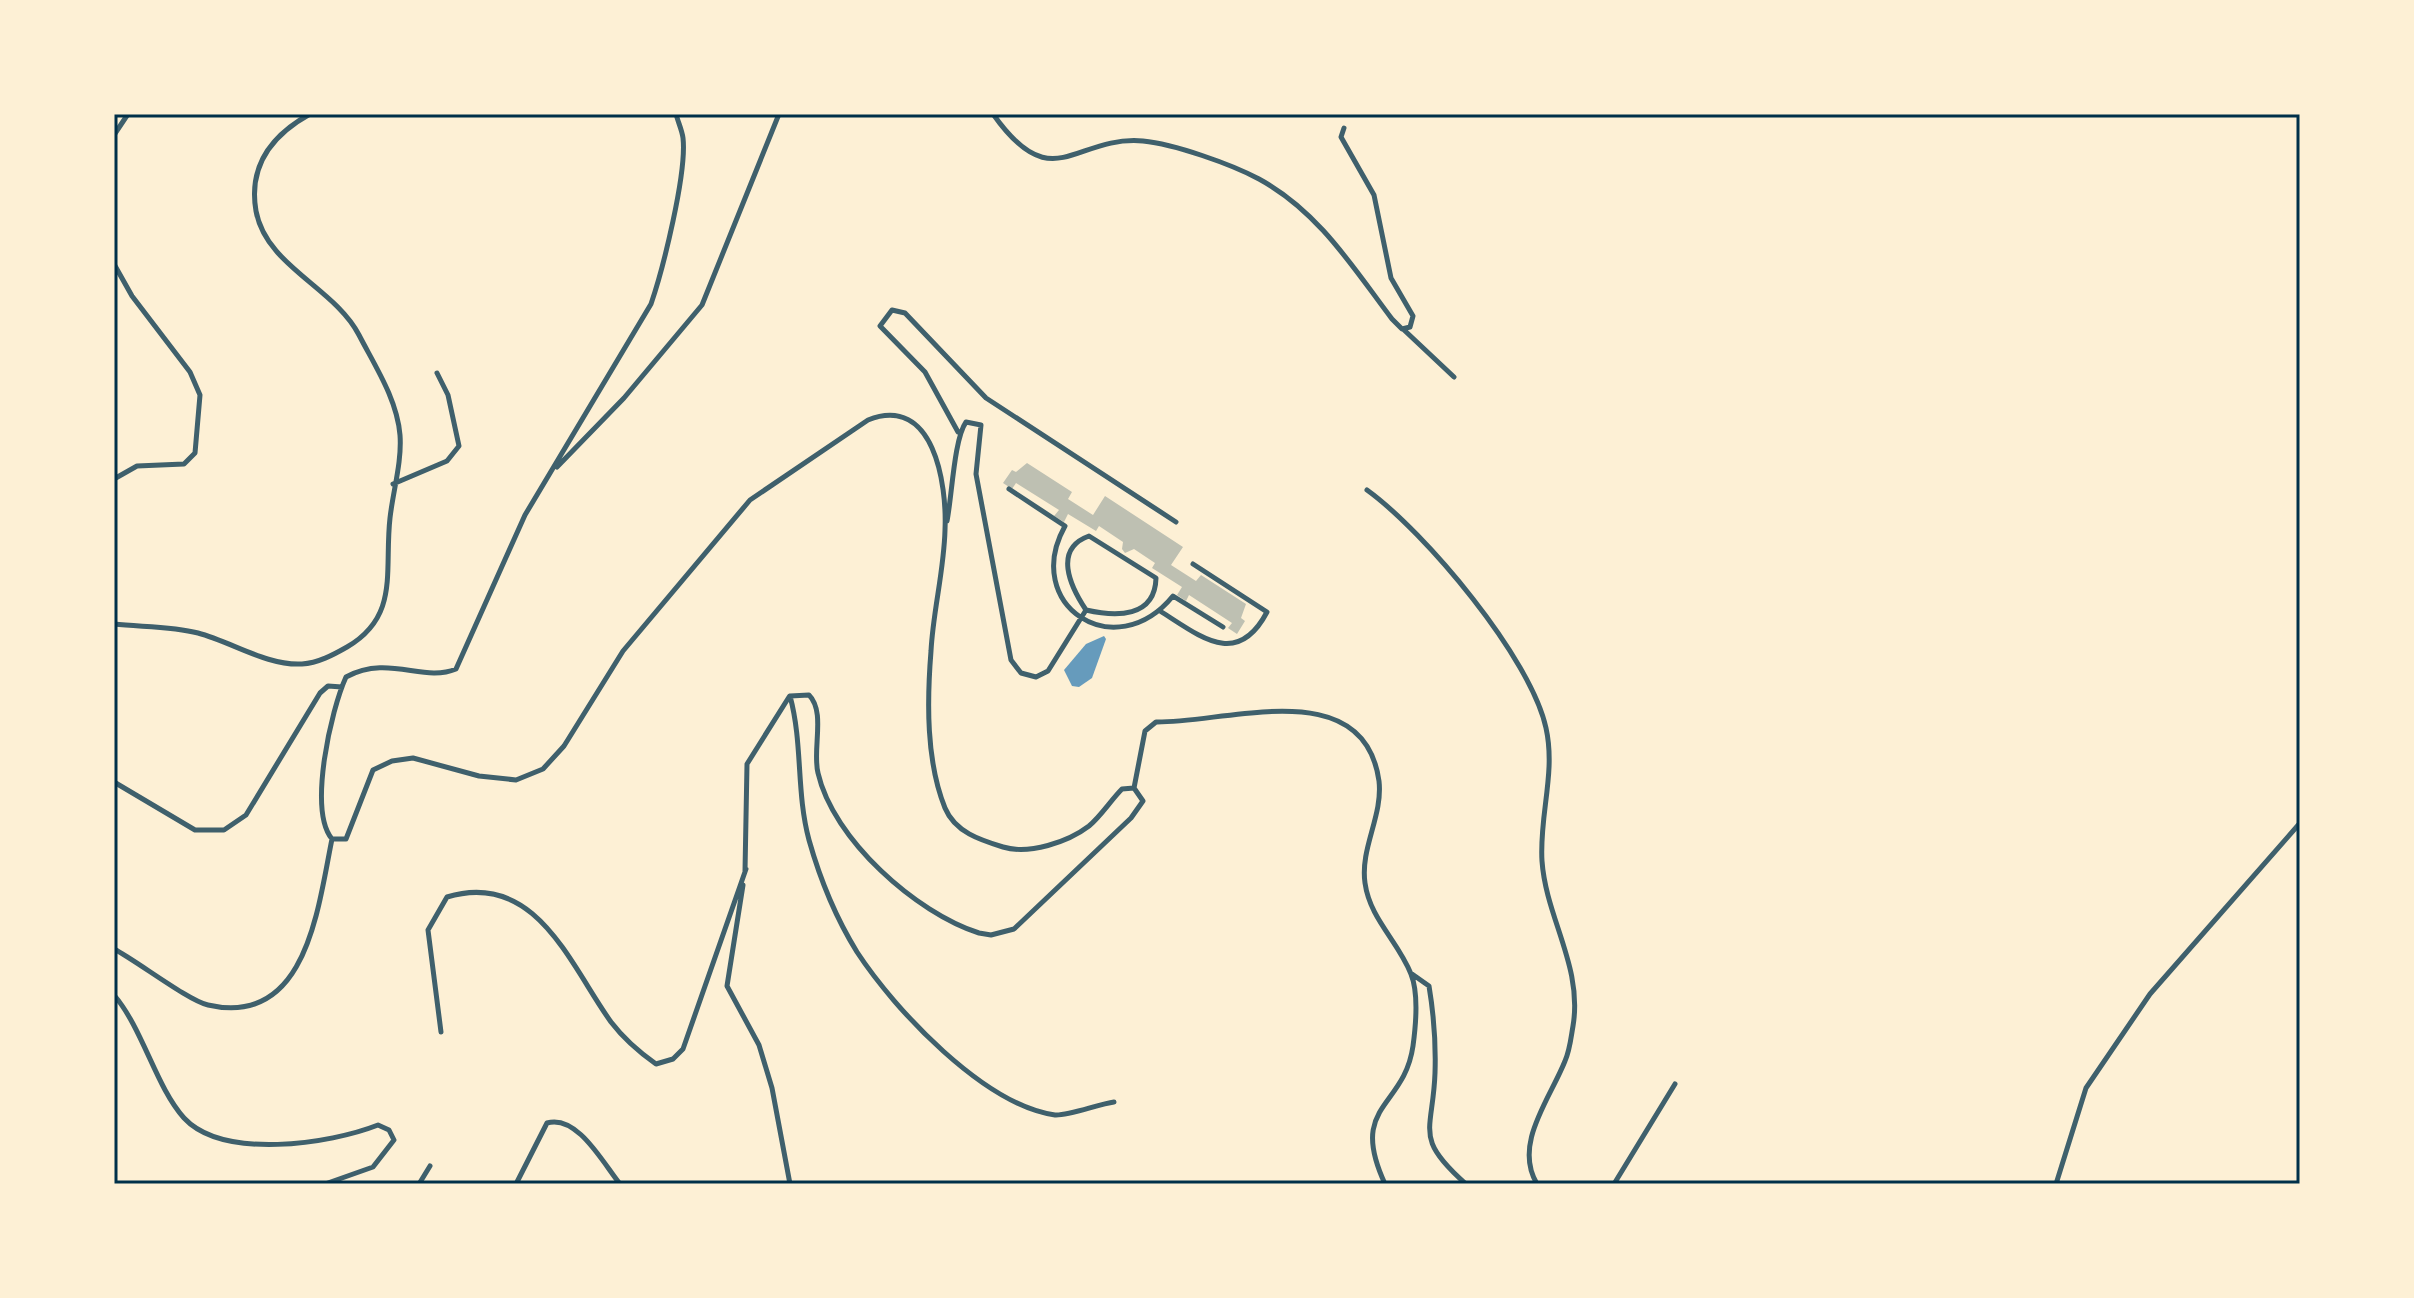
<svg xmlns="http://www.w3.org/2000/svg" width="2414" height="1298" viewBox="0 0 2414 1298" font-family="Barlow,sans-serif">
	<rect width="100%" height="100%" fill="#fdf0d5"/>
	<path fill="#669bbc" d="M1104,636L1106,639L1092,678L1079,687L1072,686L1064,670L1086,644Z"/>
	<path fill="#bec0b2" d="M1027,463L1072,492L1068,499L1093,515L1105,496L1183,547L1171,565L1196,581L1201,575L1246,604L1241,618L1245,621L1237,634L1228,628L1232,623L1189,595L1186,601L1177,595L1182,587L1152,568L1155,563L1134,549L1125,553L1122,549L1123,542L1099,526L1096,531L1068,514L1064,522L1054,516L1059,510L1016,483L1012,489L1003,483L1012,470L1016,472Z"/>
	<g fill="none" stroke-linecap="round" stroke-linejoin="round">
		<path stroke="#3f606c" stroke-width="5" d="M993,114C1053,199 1074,135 1143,141C1174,144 1231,164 1259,179C1318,211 1352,266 1392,319L1402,329L1410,327L1413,316L1391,278L1374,195L1341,137L1344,128
			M114,135L128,114
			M114,264L132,296L190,372L200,395L195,453L184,464L137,466L114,479
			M1403,329L1454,377
			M958,432L925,372L880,326L892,310L905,313L986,398L1176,522
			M557,467L624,398L702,305L779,114
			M393,484L447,461L459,446L448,395L437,373
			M1009,489L1065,526C1021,605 1115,667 1173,596L1223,627
			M1367,490C1425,532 1531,658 1546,728C1556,773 1539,816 1542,861C1546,918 1583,967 1573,1026C1571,1037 1570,1050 1565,1061C1550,1099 1513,1144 1537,1184
			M947,521C952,496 954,439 966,422L981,425L976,474L1011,660L1021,673L1036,677L1048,671L1086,610C1116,617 1155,618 1156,578L1089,536C1053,549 1070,586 1086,610
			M1160,611C1200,636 1237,669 1267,612L1193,564
			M114,624C141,627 172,626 198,633C232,642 267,666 302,664C318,663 333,655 347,647C400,616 384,571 390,518C393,491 402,462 400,435C397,399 375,366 359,335C334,287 266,266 256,211C248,165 272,135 310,114
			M790,696C803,744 796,792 809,840C820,879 836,918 857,952C895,1010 984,1105 1055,1115C1068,1116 1099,1104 1114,1102
			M114,782L195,830H224L246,815L320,693L328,686L342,687
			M1134,788L1145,731L1156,722C1227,723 1364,673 1379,781C1383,816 1360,848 1365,883C1370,919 1398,941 1411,974C1419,994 1416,1024 1413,1046C1404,1109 1348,1104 1385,1184
			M332,839H346L373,770L392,761L413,758L479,776L516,780L543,769L564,746L623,651L750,500L868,420C934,394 947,484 945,530C944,571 933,611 931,651C927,701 926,761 945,808C955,832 980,840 1003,847C1029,855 1068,842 1089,826C1101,816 1111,800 1122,789L1134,788L1143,801L1131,818L1014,929L991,935L979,933C916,913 833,839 818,773C812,750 826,712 809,695L790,696
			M332,839C308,810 331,710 346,677C389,654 423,683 456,669L525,515L651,304C663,269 687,173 683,138C682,130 678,122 676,114
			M745,871L747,764L789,697
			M743,885L727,986L759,1045L772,1088L790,1184
			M114,949C137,961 189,1001 208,1005C307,1028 318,907 332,839
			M1412,974L1429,986C1434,1016 1436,1043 1435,1073C1433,1132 1413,1137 1466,1184
			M114,995C143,1029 156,1087 184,1118C223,1160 330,1144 378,1125L389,1130L394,1140L373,1167L325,1184
			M441,1032L428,930L447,897C536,870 570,965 611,1022C624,1039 639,1052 656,1064L673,1059L683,1049L746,869
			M419,1184L430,1166
			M516,1184L547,1123C577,1114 603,1163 620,1184
			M1614,1184L1675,1084
			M2056,1184L2086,1088L2150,994L2300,823"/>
	</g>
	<rect width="2414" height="1298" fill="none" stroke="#fdf0d5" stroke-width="232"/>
	<rect x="116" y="116" width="2182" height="1066" fill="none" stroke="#003049" stroke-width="3"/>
</svg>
